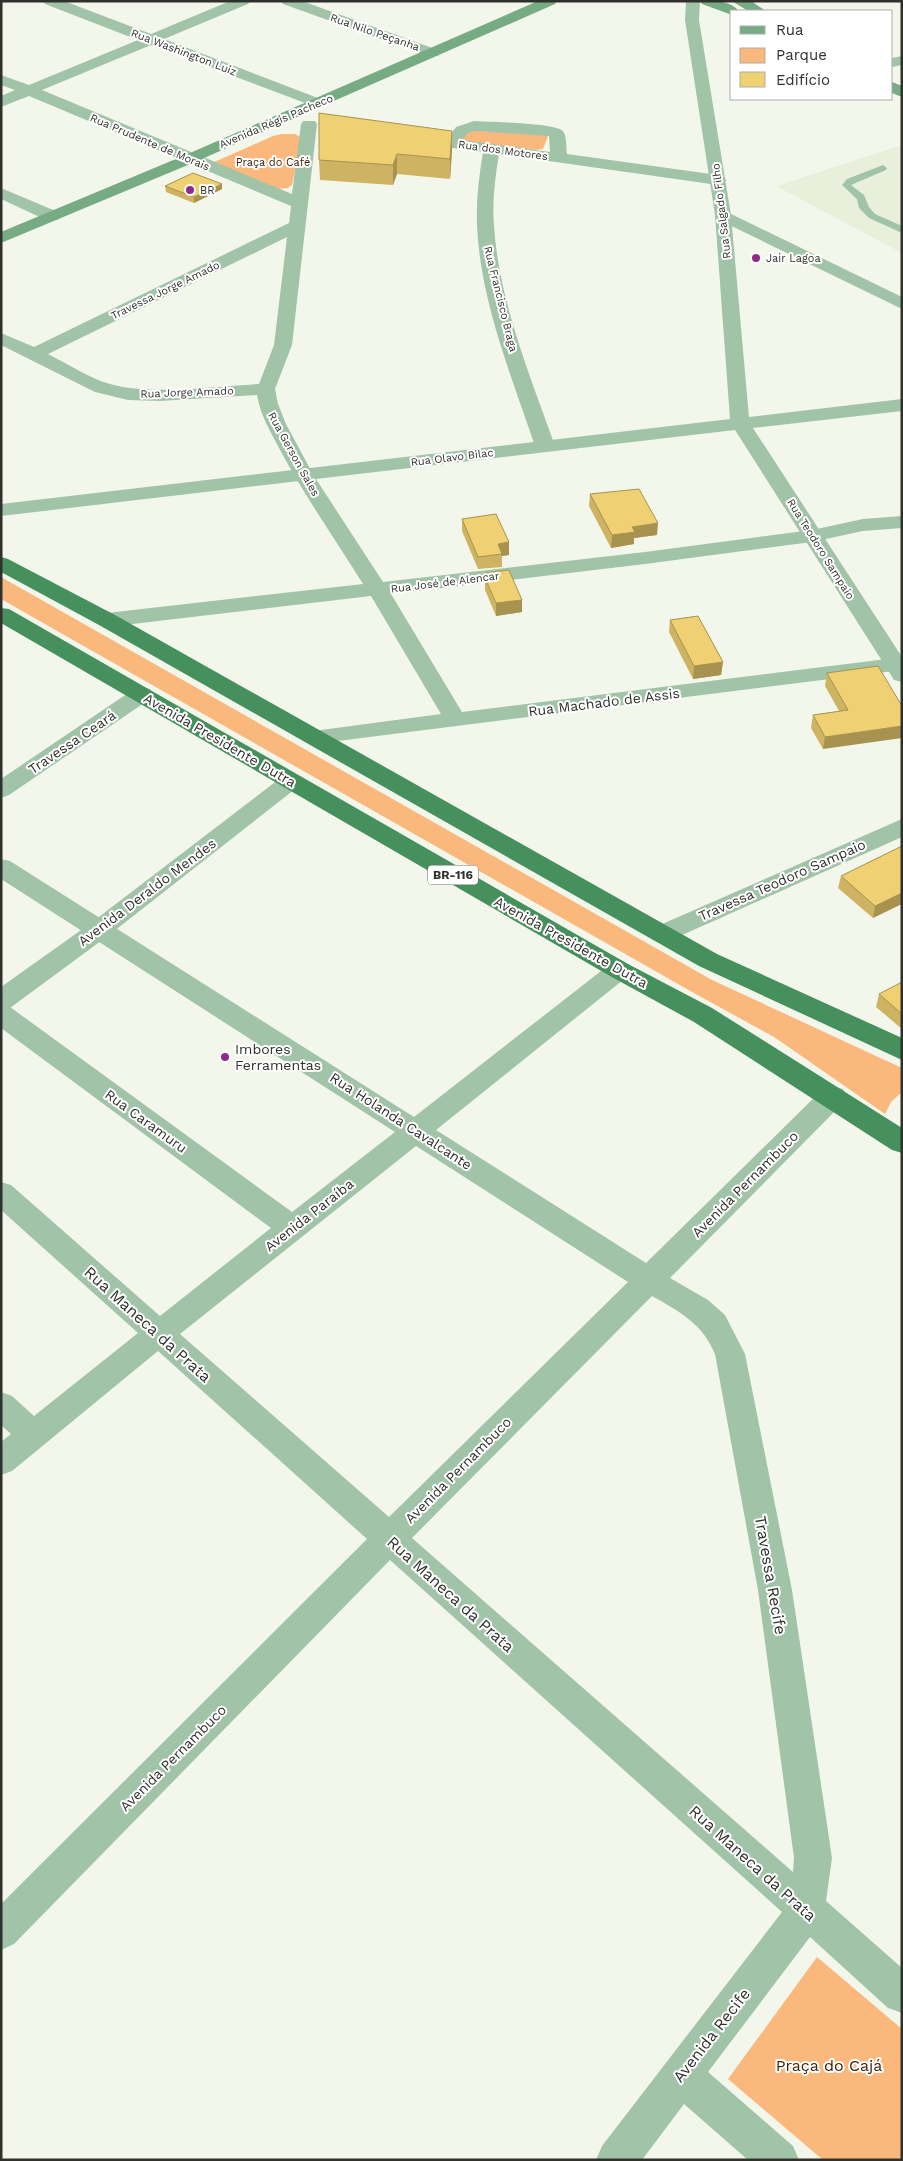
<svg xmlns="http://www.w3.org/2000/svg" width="903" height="2161" viewBox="0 0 903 2161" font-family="'Work Sans',sans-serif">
	<rect width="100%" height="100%" fill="#f3f7eb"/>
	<path fill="#e8efdb" d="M902,145V253L776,186Z"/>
	<path fill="#fbb87d" d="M466,130L547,135L548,136L543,149L534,150L461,141Z
		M282,134H295L302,138L292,185L288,188L277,189L212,163L273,136Z
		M1,577L712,980L902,1068V1092L891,1102L885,1114L774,1037L692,992L1,599Z
		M817,1957L902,2029V2160H823L728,2079Z"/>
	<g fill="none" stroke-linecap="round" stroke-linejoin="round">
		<path fill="#a1c4a9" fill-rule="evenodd" d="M883,165L887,168L886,170L851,185L864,195L869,207L875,214L902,226V233L869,218L859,208L857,199L842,185L847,179Z"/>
		<path fill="#a1c4a9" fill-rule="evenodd" d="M43,1H64L151,34L230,1H250L248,4L164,39L323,100L326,103L323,106H313L151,45L42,90L292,194L301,124L303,121H315L317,124L292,345L275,389L278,404L286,424L314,476L383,582L645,552L812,530L863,519L902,516V528L863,531L812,542L645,564L391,594L462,712L895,658L902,660V670L314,744L306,742L302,737L306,732L441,714L371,596L107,627L99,625L96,620L99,615L107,613L363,584C335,539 304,495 279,448C270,431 260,414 257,395L160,401L128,400L95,392L1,345V333L34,347L289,223L291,206L29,96L1,107V96L15,90L1,85V75L29,85L138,40L45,4ZM287,237L274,345L259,384C215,386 152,396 110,384C89,378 68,364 48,354Z
			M281,1H302L438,50L440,53L438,56H428L283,4Z
			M902,56V65L892,67V58Z
			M474,121C489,122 555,123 563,131C567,136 566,148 567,154L718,175L724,177L726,180L724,183L718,185L499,154C495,178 492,202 494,226C499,302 530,375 555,446L552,450L545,452L538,450L535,446C511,375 480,300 477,225C476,200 479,176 483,152L415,143L409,141L407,138L409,135L415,133L448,138L456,127ZM475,131L547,136H549L550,152L463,140L468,133Z
			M1,188L58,212L60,216L58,220H46L1,199Z
			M723,210L902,297V309L717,219L715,215L717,211Z
			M142,687L150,689L153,694L150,699L9,795L1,798V779L134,689Z
			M902,819V837L671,940L662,943L653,940L649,934L653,928Z
			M1,859L10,861L414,1117L610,964L619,961L628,964L632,970L628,976L436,1130L646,1263L823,1089L833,1086L843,1089L847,1096L843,1103L670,1278L708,1300L725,1315L745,1354L792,1590L832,1858L826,1901L902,1968V2013L888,2008L810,1937L708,2072L793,2146L799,2160H748L684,2104L642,2160H596L602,2146L782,1912L390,1560L14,1944L1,1950V1904L367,1539L158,1351L12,1471L1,1475V1442L11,1434L1,1425V1392L12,1396L34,1416L138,1333L1,1210V1182L11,1185L160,1316L271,1228L1,1028V1005L10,1007L292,1212L395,1132L1,879ZM416,1146L628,1282L389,1517L180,1334ZM652,1296C680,1312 702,1323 715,1354L758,1590L794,1858L793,1872L412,1538Z"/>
		<path fill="#a1c4a9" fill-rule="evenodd" d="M686,1H700L699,20L731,215L749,417L902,399V411L753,428L902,657V682L894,680L891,675L735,430L1,516V504L730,419L715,215L685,20Z
			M291,773L299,776L303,781L299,786L109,935L10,1008L1,1010V987L91,923L283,776Z"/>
		<path fill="#76ab83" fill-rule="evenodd" d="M538,1H557L555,4L195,162L1,243V232L183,156Z
			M700,1C713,1 730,0 739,11H732V15L702,4Z
			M732,1H751L766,11H748Z
			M892,82L902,86V97L892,93Z"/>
		<path fill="#45905c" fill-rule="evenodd" d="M1,557L8,559L115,615L717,954L902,1038V1060L699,966L99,625L1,572Z
			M1,608L9,609L628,964L712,1008L902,1128V1153L892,1150L694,1022L610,976L1,623Z"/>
	</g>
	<path fill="#ceb363" d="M319,113L452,151L450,179L397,174L393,185L320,180L319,160Z
		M165,186L222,189L194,203L166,192Z
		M590,494L657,535L634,538V544L611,548L589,506Z
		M462,519L509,542V555L502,556V567L478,569L462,531Z
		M485,573L522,612L496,616L485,590Z
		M670,620L723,662L721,675L693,679L669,632Z
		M878,666L823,749L811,728L813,715L839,711L825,686L827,673Z
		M902,846L873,918L838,888L841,876Z
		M902,982V1029L876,1007L879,994Z"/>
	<path fill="#a79250" d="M452,131V151L450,179V159Z
		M397,154V174L393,185V165Z
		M222,184V189L194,203V197Z
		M658,523L657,535L634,538V544L611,548L612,535L632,527Z
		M509,542V555L502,556L498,544Z
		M522,600V612L496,616V603Z
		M723,662L721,675L693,679L694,666Z
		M902,726V738L823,749L825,737Z
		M902,893V904L873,918L875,906Z"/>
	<path fill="#efd073" stroke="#a79250" d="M319,113L452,131L450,159L397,154L393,165L319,160Z
		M193,173L222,184L194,197L165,186Z
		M639,489L658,523L632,527L635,532L612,535L590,494Z
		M496,514L509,542L498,544L502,554L478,557L462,519Z
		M509,570L522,600L496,603L485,578H487L485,573Z
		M698,616L723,662L694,666L670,620Z
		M878,666L902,706V726L825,737L813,715L848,710L827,673Z
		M902,846V893L875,906L841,876Z
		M902,982V1014L879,994Z"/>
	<g fill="#92278a" stroke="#fff" stroke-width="2">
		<circle cx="190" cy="190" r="5"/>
		<circle cx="756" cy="258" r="5"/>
		<circle cx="225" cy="1057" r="5"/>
	</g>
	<g text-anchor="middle" stroke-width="4" stroke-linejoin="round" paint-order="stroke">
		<g font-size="11" fill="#30312c" stroke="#fff">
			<text transform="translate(375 32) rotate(19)" y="4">Rua Nilo Peçanha</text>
			<text transform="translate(184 52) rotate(21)" y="4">Rua Washington Luiz</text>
			<text transform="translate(276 121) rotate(-23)" y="4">Avenida Régis Pacheco</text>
			<text transform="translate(150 142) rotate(23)" y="4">Rua Prudente de Morais</text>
			<text transform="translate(503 150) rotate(8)" y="4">Rua dos Motores</text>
			<text transform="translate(721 211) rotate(-97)" y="4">Rua Salgado Filho</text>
			<text transform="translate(165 290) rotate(-26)" y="4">Travessa Jorge Amado</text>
			<text transform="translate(501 299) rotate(76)" y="4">Rua Francisco Braga</text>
			<text transform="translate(187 392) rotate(-2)" y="4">Rua Jorge Amado</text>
			<text transform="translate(294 454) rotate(61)" y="4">Rua Gerson Sales</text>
			<text transform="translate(452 457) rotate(-7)" y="4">Rua Olavo Bilac</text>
			<text transform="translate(821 549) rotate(58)" y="4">Rua Teodoro Sampaio</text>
			<text transform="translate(445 582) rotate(-7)" y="4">Rua José de Alencar</text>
		</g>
		<g font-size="11" fill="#3f2306" stroke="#fff">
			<text x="273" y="166">Praça do Café</text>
		</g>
		<g font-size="11" fill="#30312c" stroke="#fff" text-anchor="start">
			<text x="200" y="194">BR</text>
			<text x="766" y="262">Jair Lagoa</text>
		</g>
		<rect fill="#fff" stroke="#6e6f6b" stroke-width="1" x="428" y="865.5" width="50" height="19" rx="4"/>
		<g font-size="12" font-weight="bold" fill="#30312c">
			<text x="453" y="879">BR-116</text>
		</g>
		<g font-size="14" fill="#30312c" stroke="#fff">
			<text transform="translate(604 702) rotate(-7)" y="5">Rua Machado de Assis</text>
			<text transform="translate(220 740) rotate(30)" y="5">Avenida Presidente Dutra</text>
			<text transform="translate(72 742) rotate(-34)" y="5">Travessa Ceará</text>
			<text transform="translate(782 880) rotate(-24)" y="5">Travessa Teodoro Sampaio</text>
			<text transform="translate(147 892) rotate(-37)" y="5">Avenida Deraldo Mendes</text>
			<text transform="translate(571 942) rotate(29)" y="5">Avenida Presidente Dutra</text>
			<text transform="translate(146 1121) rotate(36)" y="5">Rua Caramuru</text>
			<text transform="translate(401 1121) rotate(33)" y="5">Rua Holanda Cavalcante</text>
			<text transform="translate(745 1184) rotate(-45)" y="5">Avenida Pernambuco</text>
			<text transform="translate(309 1215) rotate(-38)" y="5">Avenida Paraíba</text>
			<text transform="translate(458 1470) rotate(-45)" y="5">Avenida Pernambuco</text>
			<text transform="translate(173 1758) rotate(-45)" y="5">Avenida Pernambuco</text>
		</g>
		<g font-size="14" fill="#30312c" stroke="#fff" text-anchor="start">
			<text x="235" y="1054">Imbores<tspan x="235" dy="16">Ferramentas</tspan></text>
		</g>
		<g font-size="16" fill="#30312c" stroke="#fff">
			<text transform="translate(148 1324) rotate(42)" y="6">Rua Maneca da Prata</text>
			<text transform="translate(771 1575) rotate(80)" y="6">Travessa Recife</text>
			<text transform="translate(451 1594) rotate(42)" y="6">Rua Maneca da Prata</text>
			<text transform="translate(753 1863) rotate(42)" y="6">Rua Maneca da Prata</text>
			<text transform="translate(711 2035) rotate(-52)" y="6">Avenida Recife</text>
		</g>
		<g font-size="16" fill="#3f2306" stroke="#fff">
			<text x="829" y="2071">Praça do Cajá</text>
		</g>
	</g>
	<rect width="903" height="2161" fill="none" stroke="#30312c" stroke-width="5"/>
	<rect x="730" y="10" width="162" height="90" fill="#ffffff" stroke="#acadab"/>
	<rect x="740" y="26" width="25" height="8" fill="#76ab83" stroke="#acadab"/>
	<text x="776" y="35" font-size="15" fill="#30312c">Rua</text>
	<rect x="740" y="48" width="25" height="15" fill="#fbb87d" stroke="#acadab"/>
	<text x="776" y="60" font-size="15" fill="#30312c">Parque</text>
	<rect x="740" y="72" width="25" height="15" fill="#efd073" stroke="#acadab"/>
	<text x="776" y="85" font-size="15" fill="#30312c">Edifício</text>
</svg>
